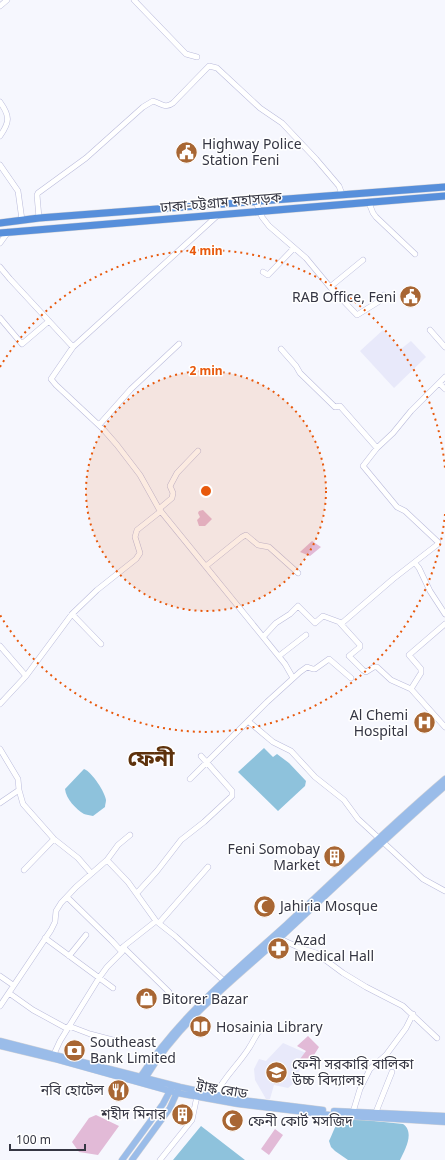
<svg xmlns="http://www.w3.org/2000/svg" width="445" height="1160" viewBox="0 0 445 1160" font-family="'Noto Sans','Noto Sans Bengali',sans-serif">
	<rect width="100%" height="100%" fill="#f6f7fe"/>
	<path fill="#e8e9fa" d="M383,330L401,349L411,341L426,357L394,388L360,351Z
		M283,1043L306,1053L295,1082L288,1088L274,1085L270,1099H266L255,1080L254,1069L259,1059L266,1061Z"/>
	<path fill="#e2bad7" d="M203,510L212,519L205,526H199L197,520L200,517L198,513L199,511Z
		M312,541L321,547L310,556L300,552Z
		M308,1036L319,1047L309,1063L300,1059L306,1051L297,1046Z
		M96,1115L119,1126L98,1155L79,1152L72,1142L89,1118Z
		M275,1129L283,1135L269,1155L261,1149Z"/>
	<path fill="#8ec2dc" d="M264,748L273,757L277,754L289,763L306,781L305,786L278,811L238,772Z
		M84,769C92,772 105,792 106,800C106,802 105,805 105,807L93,816C90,815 86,815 84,814C76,809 66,799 65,789Z
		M355,1119L403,1124C415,1132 405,1150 400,1160H348L335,1151L331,1147L329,1141C337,1124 335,1120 355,1119Z
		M201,1126L245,1160H173Z"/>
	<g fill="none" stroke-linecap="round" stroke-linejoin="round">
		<defs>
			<path id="minor" d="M134,0L186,54L197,57
				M0,6L7,0
				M0,102C10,116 10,122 0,136
				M0,165L18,191L22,220
				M256,202L262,217L269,226L306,258L330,287L357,315L378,302L384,295
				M369,203L373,213L376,217L415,254
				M218,215L73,347L51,379L56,385L103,429L117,445L140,475L159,509L285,664L293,678
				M39,218L37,195L38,193L86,158L143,107L153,101C162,104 165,109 173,103L209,66L217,68L260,108L282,123L316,159L339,186L342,194
				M0,243L8,232
				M0,267L10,279L73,347
				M263,272L268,275L294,248
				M330,287L363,260
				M0,318L22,344L49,321
				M430,330L445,347
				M281,349L296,366L300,373L335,407L340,406L377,448
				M439,383L445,389
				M99,425L131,389L179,344
				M159,509L172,498L173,493L170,486L177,473L198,451
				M415,563L419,568L430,591L445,614
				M206,566L242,537L246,535L258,545L269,547L298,573
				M72,614L101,644
				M340,623L360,645V647L349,656L363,670L366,672L374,667H377L391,680L411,689
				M445,624L409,655L421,669V673L411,689L445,727
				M263,637L276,623L290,614L298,606L315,623L323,616L342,623L393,579L438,544V542L405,511L397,507L363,466L377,448L393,433L411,411L445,377
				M0,646L26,676
				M279,656L306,635
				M0,704L26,676L72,614L97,590L136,559L140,553L135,537L137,530L161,511
				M248,721L273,742L291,751L315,777L344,800L358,819L423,879L445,891
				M0,749L18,779L19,790L23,804L54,839L78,858L91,873
				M190,779L267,702L300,672L307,667L313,669H315L329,659L351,678
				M0,803L19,790
				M107,860L128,882L156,921L175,936L224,981
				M24,870L54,839
				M137,893L157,871L181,840L204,822L232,796V791L201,756
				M67,897L112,941L122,952
				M159,923L208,867
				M276,937L300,948L316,953L343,973L366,987L403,1006L437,1038
				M45,938L113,988
				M123,947L169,992
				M69,956L86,935
				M0,976L13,985
				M9,993L33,1010L66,1028L69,1026L90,1034L128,1044
				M0,1006L51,930L55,922L56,911L61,903L76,887L107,860L118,845L130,835
				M54,1054L60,1041L99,978L107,967L122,952L123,947L156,921
				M216,1094C224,1077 239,1064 249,1048C255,1039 254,1036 263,1027
				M353,1112L360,1089L370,1069L386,1055L406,1028L413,1014
				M376,1112L392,1072
				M160,1160L192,1120L197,1096"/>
			<path id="major" d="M0,1041L180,1087L241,1100L323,1110
				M0,1046L55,1059L177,1093L238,1104L330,1115L445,1122
				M141,1076C179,1017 234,972 286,925C339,876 390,826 445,779
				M146,1077C180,1020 234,980 282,936C336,886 389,835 445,786
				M334,1111L445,1116
				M122,1160L163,1104L172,1087
				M132,1160L170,1108L178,1090"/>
			<path id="highway" d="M0,223L39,218L445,187
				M0,233L445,196"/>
		</defs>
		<use href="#minor" stroke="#babbdb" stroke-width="6"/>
		<use href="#major" stroke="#d3d3d6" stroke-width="7"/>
		<use href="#highway" stroke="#d3d3d6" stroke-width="8"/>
		<use href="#minor" stroke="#fff" stroke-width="5"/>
		<use href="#major" stroke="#9abce9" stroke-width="6"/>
		<use href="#highway" stroke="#578fdb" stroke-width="7"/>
	</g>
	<circle cx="206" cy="491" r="120" fill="#e8590c" fill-opacity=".12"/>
	<g fill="none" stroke="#e8590c" stroke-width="2" stroke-dasharray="2 4">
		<circle cx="206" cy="491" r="120"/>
		<path d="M445 514A240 240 0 0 1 0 615M0 367A240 240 0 0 1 445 468"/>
	</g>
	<defs>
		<symbol id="civic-disc" viewBox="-11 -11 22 22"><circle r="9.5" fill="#a86633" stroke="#fff"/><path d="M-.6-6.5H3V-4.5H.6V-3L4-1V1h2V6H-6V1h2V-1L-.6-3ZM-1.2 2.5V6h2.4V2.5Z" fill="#fff"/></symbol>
		<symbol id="hospital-disc" viewBox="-11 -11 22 22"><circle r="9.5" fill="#a86633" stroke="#fff"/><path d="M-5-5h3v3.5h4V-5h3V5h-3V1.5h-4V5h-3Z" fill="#fff"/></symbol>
		<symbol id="building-disc" viewBox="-11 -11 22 22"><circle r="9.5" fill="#a86633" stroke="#fff"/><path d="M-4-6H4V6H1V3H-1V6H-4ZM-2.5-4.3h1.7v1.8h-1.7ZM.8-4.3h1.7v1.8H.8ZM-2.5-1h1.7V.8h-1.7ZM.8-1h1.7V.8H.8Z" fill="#fff"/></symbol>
		<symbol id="mosque-disc" viewBox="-11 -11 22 22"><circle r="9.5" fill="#a86633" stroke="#fff"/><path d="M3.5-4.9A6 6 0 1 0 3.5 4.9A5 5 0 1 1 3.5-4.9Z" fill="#fff"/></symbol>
		<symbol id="pharmacy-disc" viewBox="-11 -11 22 22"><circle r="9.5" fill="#a86633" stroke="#fff"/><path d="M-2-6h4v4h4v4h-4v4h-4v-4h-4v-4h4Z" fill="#fff"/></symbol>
		<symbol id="shop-disc" viewBox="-11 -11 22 22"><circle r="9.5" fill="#a86633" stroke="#fff"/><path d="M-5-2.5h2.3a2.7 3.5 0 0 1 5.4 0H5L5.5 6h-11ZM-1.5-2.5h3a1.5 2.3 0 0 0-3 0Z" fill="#fff"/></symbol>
		<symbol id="library-disc" viewBox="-11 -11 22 22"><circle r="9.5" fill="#a86633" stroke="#fff"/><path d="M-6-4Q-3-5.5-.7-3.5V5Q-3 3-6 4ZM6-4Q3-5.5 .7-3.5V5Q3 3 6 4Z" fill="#fff"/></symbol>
		<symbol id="bank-disc" viewBox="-11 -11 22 22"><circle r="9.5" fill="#a86633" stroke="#fff"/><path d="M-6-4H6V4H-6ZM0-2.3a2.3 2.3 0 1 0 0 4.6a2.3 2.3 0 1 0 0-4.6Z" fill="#fff"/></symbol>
		<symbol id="school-disc" viewBox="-11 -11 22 22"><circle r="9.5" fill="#a86633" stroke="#fff"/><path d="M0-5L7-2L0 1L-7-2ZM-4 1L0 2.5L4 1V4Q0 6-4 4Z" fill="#fff"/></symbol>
		<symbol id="restaurant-disc" viewBox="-11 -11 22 22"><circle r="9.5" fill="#a86633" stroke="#fff"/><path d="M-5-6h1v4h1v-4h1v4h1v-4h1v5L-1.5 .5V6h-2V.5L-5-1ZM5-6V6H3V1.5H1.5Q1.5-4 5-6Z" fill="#fff"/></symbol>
	</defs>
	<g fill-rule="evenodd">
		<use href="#civic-disc" x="174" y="140" width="25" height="25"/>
		<use href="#civic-disc" x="398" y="284" width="25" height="25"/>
		<use href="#hospital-disc" x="412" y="710" width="25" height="25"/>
		<use href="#building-disc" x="322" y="844" width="25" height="25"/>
		<use href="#mosque-disc" x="252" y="894" width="25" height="25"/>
		<use href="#pharmacy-disc" x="266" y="936" width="25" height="25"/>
		<use href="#shop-disc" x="134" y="986" width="25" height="25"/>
		<use href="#library-disc" x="188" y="1014" width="25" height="25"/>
		<use href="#bank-disc" x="62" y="1038" width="25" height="25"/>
		<use href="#school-disc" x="264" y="1060" width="25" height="25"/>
		<use href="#restaurant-disc" x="106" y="1078" width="25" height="25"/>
		<use href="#building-disc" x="170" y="1102" width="25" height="25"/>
		<use href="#mosque-disc" x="220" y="1108" width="25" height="25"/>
	</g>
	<g text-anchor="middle" stroke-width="3" stroke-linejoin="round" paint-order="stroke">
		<g font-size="14" fill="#353643" stroke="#fff" text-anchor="start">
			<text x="202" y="149">Highway Police<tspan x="202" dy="16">Station Feni</tspan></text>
			<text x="396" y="302" text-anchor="end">RAB Office, Feni</text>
			<text x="408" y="720" text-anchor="end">Al Chemi<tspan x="408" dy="16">Hospital</tspan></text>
			<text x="320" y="854" text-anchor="end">Feni Somobay<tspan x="320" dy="16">Market</tspan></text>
			<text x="280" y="911">Jahiria Mosque</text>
			<text x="294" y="945">Azad<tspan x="294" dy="16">Medical Hall</tspan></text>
			<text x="162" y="1004">Bitorer Bazar</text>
			<text x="216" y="1032">Hosainia Library</text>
			<text x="90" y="1047">Southeast<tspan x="90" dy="16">Bank Limited</tspan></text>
			<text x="292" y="1069">ফেনী সরকারি বালিকা<tspan x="292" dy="16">উচ্চ বিদ্যালয়</tspan></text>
			<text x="104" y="1095" text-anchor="end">নবি হোটেল</text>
			<text x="166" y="1119" text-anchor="end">শহীদ মিনার</text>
			<text x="248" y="1126">ফেনী কোর্ট মসজিদ</text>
		</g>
		<g font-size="14" fill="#353643" stroke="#fff">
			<text transform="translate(221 202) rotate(-5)" y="5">ঢাকা-চট্টগ্রাম মহাসড়ক</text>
			<text transform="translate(222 1089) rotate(10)" y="5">ট্রাঙ্ক রোড</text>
		</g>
		<g font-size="22" font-weight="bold" fill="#5e320c" stroke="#fff">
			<text x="151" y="766">ফেনী</text>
		</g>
	</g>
	<circle cx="206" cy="491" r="6" fill="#e8590c" stroke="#fff" stroke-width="2"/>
	<g font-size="12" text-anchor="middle" font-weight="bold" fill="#e8590c" stroke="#fff" stroke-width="3" stroke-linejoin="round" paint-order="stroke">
		<text x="206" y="255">4 min</text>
		<text x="206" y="375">2 min</text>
	</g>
	<path d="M10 1144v6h75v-6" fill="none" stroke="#353643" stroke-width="2"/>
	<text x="16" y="1144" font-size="12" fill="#353643" stroke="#ffffff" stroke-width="3" paint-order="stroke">100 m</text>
</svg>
